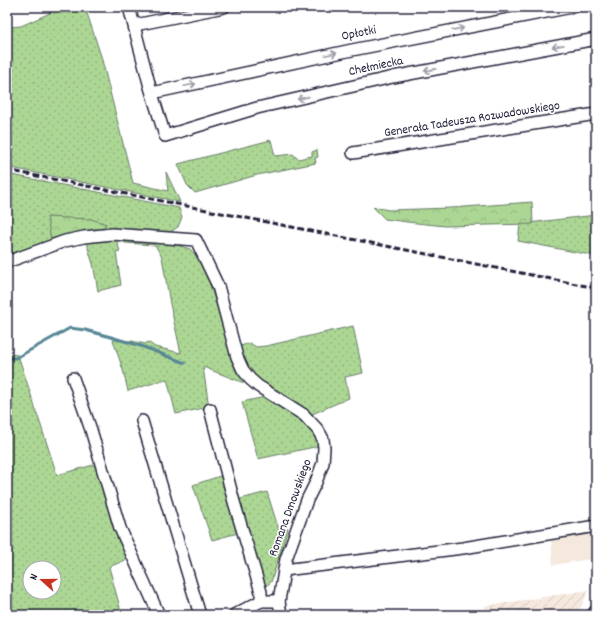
<svg xmlns="http://www.w3.org/2000/svg" width="603" height="622" font-family="Dekko,sans-serif">
<style>
.built{fill:#f5e8dd}
.industrial{fill:url(#industrial-furrows)}
.grass{fill:url(#grass-dots);stroke:#677c68;fill-rule:evenodd}
.forest{fill:url(#forest-crowns);stroke:#677c68}
.lines{fill:none;stroke-linecap:round;stroke-linejoin:round}
.stream{stroke:#568695;stroke-width:3}
.minor-casing{stroke:#22223b;stroke-width:14}
.major-casing{stroke:#22223b;stroke-width:16}
.minor{stroke:#fff;stroke-width:11}
.major{stroke:#fff;stroke-width:13}
.rail{stroke:#22223b;stroke-width:3;stroke-dasharray:6 3;stroke-linecap:butt}
.oneway{stroke:#9c9ca7}
.labels{text-anchor:middle;dominant-baseline:central;stroke-width:3;stroke-linejoin:round;paint-order:stroke}
.street-label{font-size:13px;fill:#22223b;stroke:#fff}
</style>
<defs>
<pattern id="industrial-furrows" width="10" height="10" patternUnits="userSpaceOnUse"><rect width="10" height="10" fill="#f5e8dd"/><path d="M-1 1l2-2M0 10L10 0M9 11l2-2" fill="none" stroke="#d2c7bf"/></pattern>
<pattern id="grass-dots" width="8" height="8" patternUnits="userSpaceOnUse"><rect width="8" height="8" fill="#acd694"/><path d="M2 2h.1M6 6h.1" fill="none" stroke="#94b780" stroke-width="1.8" stroke-linecap="round"/></pattern>
<pattern id="forest-crowns" width="20" height="18" patternUnits="userSpaceOnUse"><rect width="20" height="18" fill="#acd694"/><path d="M2 6a3 3 0 1 1 6 0M12 15a3 3 0 1 1 6 0" fill="none" stroke="#94b780"/></pattern>
</defs>
<rect width="100%" height="100%" fill="#fff"/>
<filter id="ink" filterUnits="userSpaceOnUse"><feTurbulence type="fractalNoise" baseFrequency=".025" numOctaves="2"/><feDisplacementMap in="SourceGraphic" scale="8" xChannelSelector="R" yChannelSelector="G"/><feConvolveMatrix kernelMatrix="1 2 1 2 8 2 1 2 1" color-interpolation-filters="sRGB"/></filter>
<g filter="url(#ink)">
<!-- built -->
<path class="built" d="M596,529v29l-43,7 -2,-29z"/>
<!-- industrial -->
<path class="industrial" d="M589,590l-12,25h-92v-9z"/>
<!-- grass -->
<g class="grass">
<path d="M48,7h37l16,49 32,127 35,8 -2,-19 14,30 -173,-35v-141l1,1 13,-1 29,-13z"/>
<path d="M271,140l4,16 18,-2 5,5 14,-3v-4l5,-2 1,7 -3,1 1,5 -59,12 -62,18 -8,-8 -9,-21z"/>
<path d="M7,174l172,34 3,9 -4,10 -11,7 -18,-1 -26,-4 -22,1 5,-6 -58,-7 3,22 17,-5 1,2 -62,21z"/>
<path d="M596,215v41l-78,-15 2,-17z"/>
<path d="M116,239l4,12 -4,1 5,33 -23,6 -5,-27 -5,-16v-7z"/>
<path d="M124,239l49,5 17,5 9,10 10,22 22,71 11,24 2,7 -41,-16 6,40 -33,7 -9,-35 -39,12 -5,-21 -10,-30 19,1 13,3 3,-2 7,5 26,6 -11,-49 -8,-47 -7,-12 -30,-2 -3,-2z"/>
<path d="M353,326l10,47 -18,4 4,21 -39,17 -56,-38 -11,-15 -6,-15 13,-4 6,4 10,-1z"/>
<path d="M7,354l11,1 39,120 40,-11 31,95 -19,8 13,48h-110l-5,-18zM30,568h24v24h-24z"/>
<path d="M265,397l34,20 13,12 7,17 -61,13 -16,-57z"/>
<path d="M223,475l15,58 -26,7 -19,-55z"/>
<path d="M267,492l12,38 9,-2 -17,54 -9,7 -25,-89z"/>
</g>
<!-- forest -->
<g class="forest">
<path d="M532,202l1,22 -88,2 -38,-4 -22,-3 -12,-12 16,3 62,-2z"/>
<path d="M47,217l44,2 15,5 -5,6 -32,6 -1,-2 -17,5z"/>
</g>
<g class="lines">
<!-- stream -->
<path class="stream" d="M7,358h9l54,-30 15,2 26,7 30,9 44,17"/>
<defs>
<g id="minor">
<path d="M129,7l21,80 15,49 92,-28 136,-31 203,-38"/>
<path d="M135,25l89,-18"/>
<path d="M152,93l200,-43 220,-43"/>
<path d="M353,153l243,-39"/>
<path d="M7,262l58,-21 19,-4 28,-3 84,6 22,46 19,71 6,13 7,9 8,7 46,29 14,15 5,9 1,9 -1,15 -7,19 -9,18 -21,59 -7,42 2,14"/>
<path d="M73,378l18,52 29,98 39,87"/>
<path d="M210,409l24,93 27,90v9"/>
<path d="M142,421l58,194"/>
<path d="M284,570l179,-22 133,-22"/>
<path d="M234,615l27,-14h18"/>
</g>
<path id="major" d="M594,615l2,-3"/>
</defs>
<!-- minor casing -->
<use href="#minor" class="minor-casing"/>
<!-- major casing -->
<use href="#major" class="major-casing"/>
<!-- minor -->
<use href="#minor" class="minor"/>
<!-- major -->
<use href="#major" class="major"/>
<!-- rail -->
<path class="rail" d="M7,170l589,118"/>
</g>
<!-- one-way arrows -->
<defs><path id="oneway-shaft" d="M-6 0H5M1.5-3L5.5 0L1.5 3" fill="none" stroke-width="1.6" stroke-linecap="round" stroke-linejoin="round"/></defs>
<g class="oneway">
<use href="#oneway-shaft" transform="translate(458 29) rotate(-11)"/>
<use href="#oneway-shaft" transform="translate(558 46) rotate(169)"/>
<use href="#oneway-shaft" transform="translate(331 54) rotate(-12)"/>
<use href="#oneway-shaft" transform="translate(430 70) rotate(169)"/>
<use href="#oneway-shaft" transform="translate(190 85) rotate(-12)"/>
<use href="#oneway-shaft" transform="translate(303 98) rotate(167)"/>
</g>
</g>
<g class="labels">
<!-- street labels -->
<g class="street-label">
<text transform="translate(359 34) rotate(-11)">Opłotki</text>
<text transform="translate(376 67) rotate(-12)">Chełmiecka</text>
<text transform="translate(472 120) rotate(-9)">Generała Tadeusza Rozwadowskiego</text>
<text transform="translate(291 508) rotate(-70)">Romana Dmowskiego</text>
</g>
</g>
<!-- margin -->
<rect width="603" height="622" fill="none" stroke="#fff" stroke-width="24"/>
<rect x="12" y="12" width="579" height="598" fill="none" stroke="#22223b" stroke-width="1.5" filter="url(#ink)"/>
<!-- north arrow -->
<g transform="translate(42 580) rotate(291)"><circle r="19" fill="#ffffff" stroke="#a7a7b1"/>
<path d="M0-3L7 15L0 10L-7 15Z" fill="#c8321e"/>
<text y="-6" font-size="11" font-weight="bold" text-anchor="middle" fill="#22223b">N</text>
</g>
</svg>
